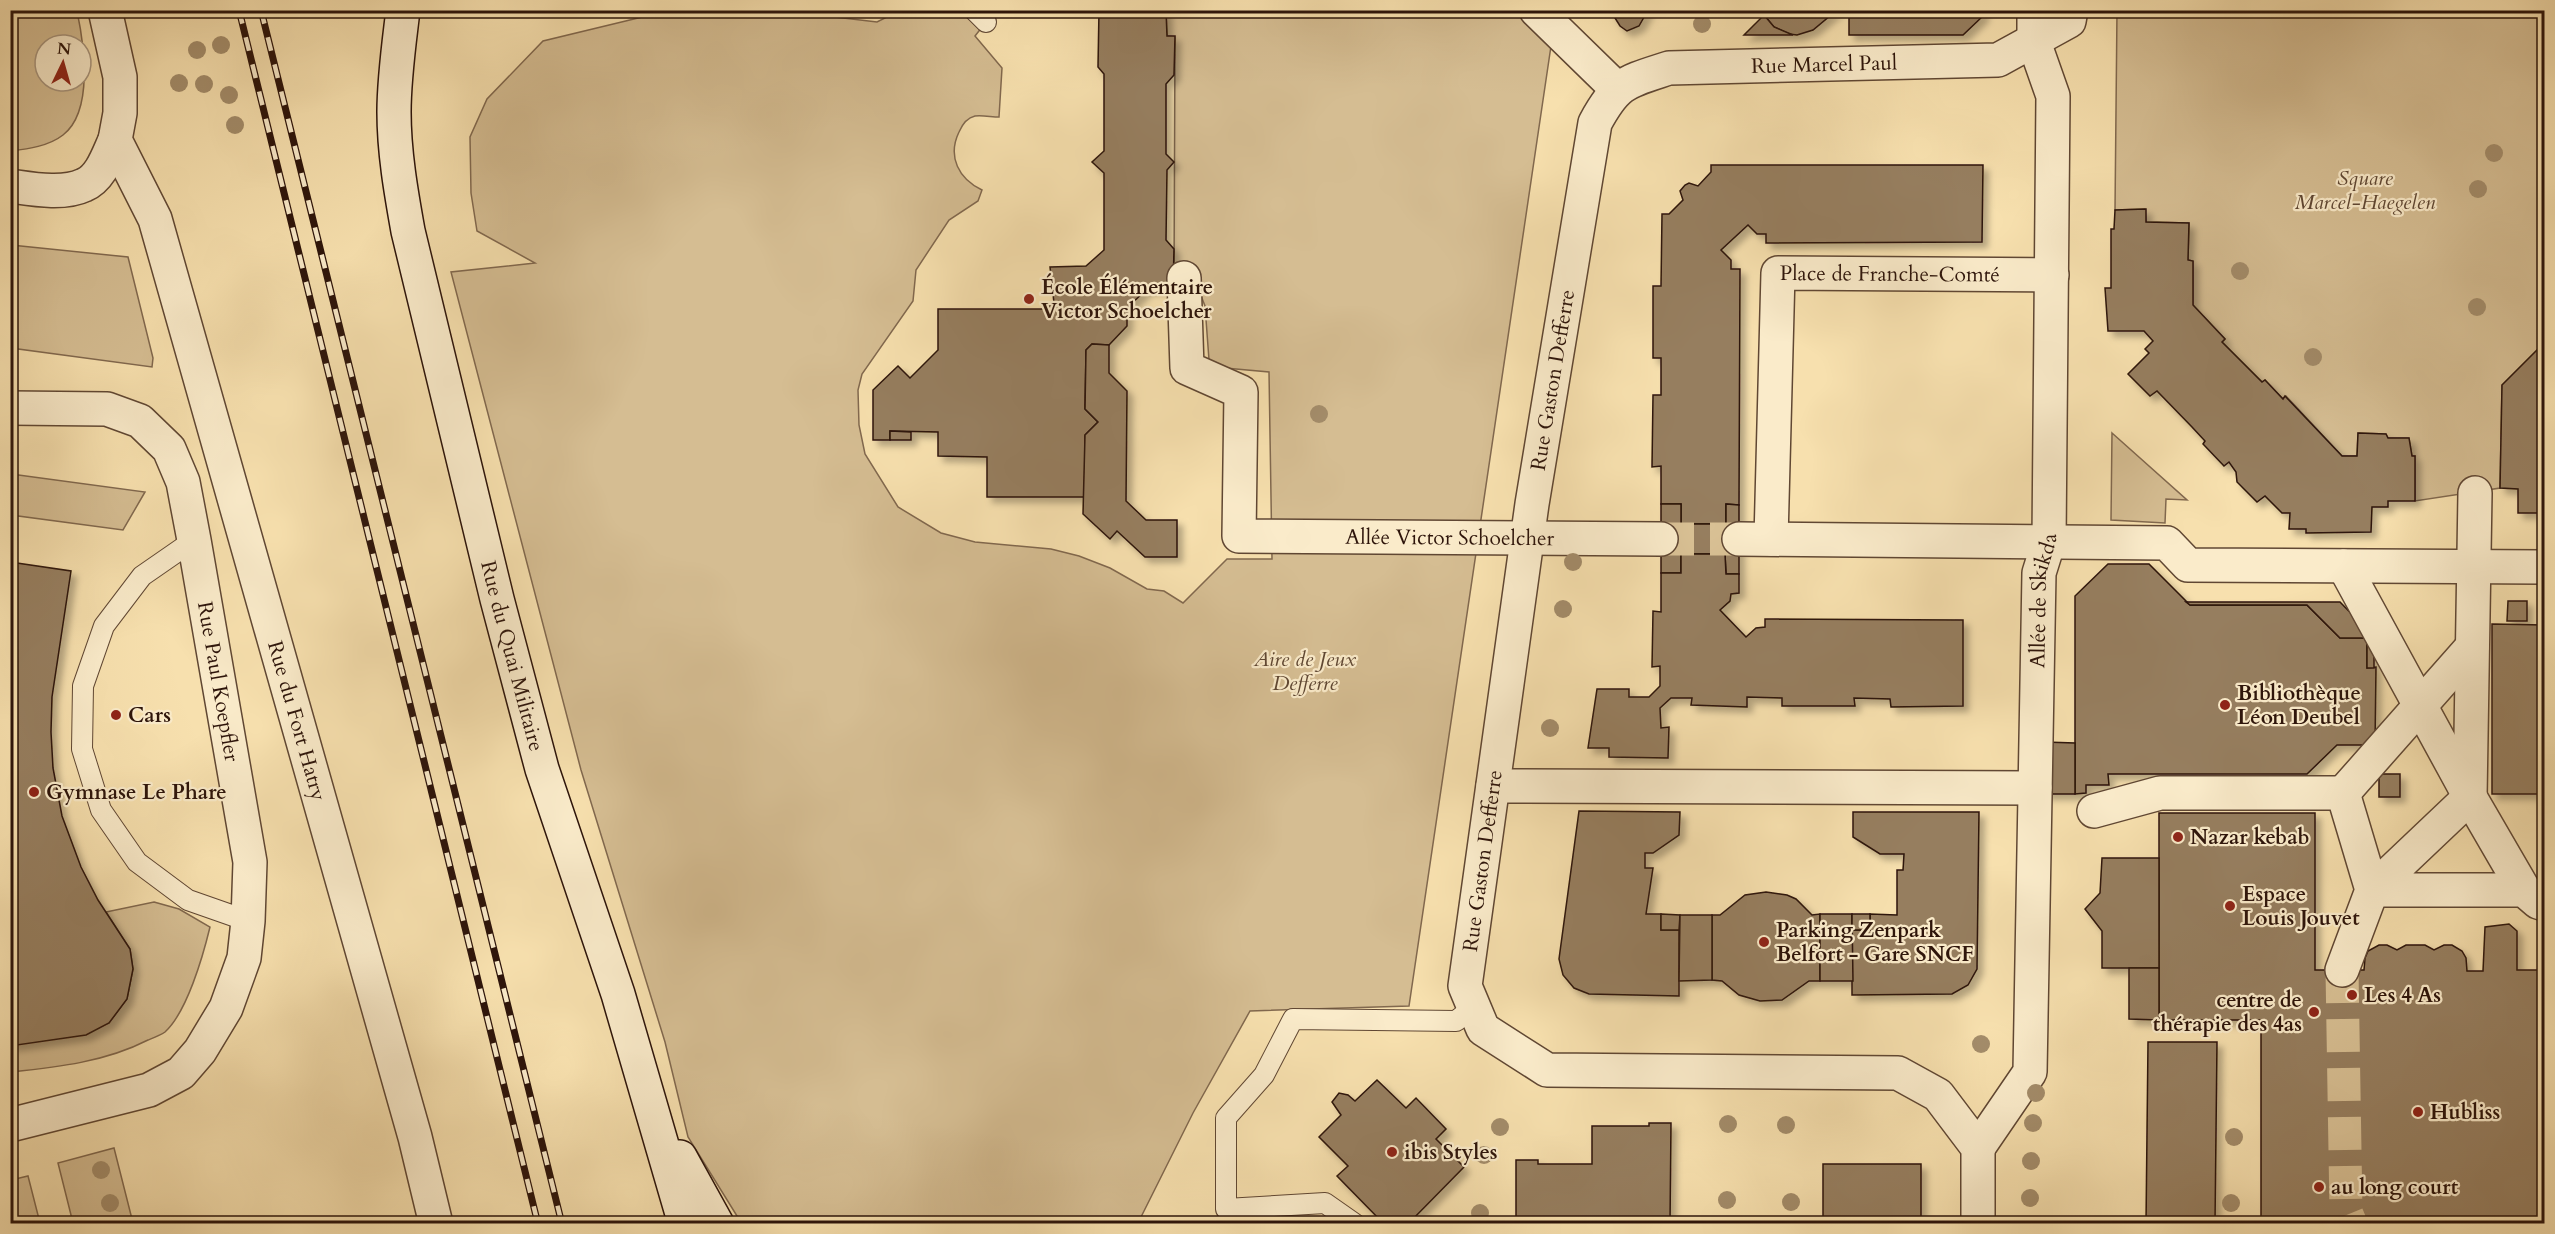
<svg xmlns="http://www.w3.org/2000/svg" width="2555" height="1234" font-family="Cardo,serif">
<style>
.green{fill:#d5bd92;stroke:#81684e;stroke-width:1.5;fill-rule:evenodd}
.building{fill:#967e5f;stroke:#2d140a;stroke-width:1.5;filter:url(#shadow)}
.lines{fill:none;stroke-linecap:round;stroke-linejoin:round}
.street-tunnel{stroke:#d9c195;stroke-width:33;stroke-dasharray:33 16;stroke-linecap:butt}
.lane-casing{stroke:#604733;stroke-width:22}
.street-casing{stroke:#604733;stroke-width:36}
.secondary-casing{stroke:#2d140a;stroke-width:36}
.lane{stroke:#faebca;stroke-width:20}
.street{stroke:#faebca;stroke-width:33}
.secondary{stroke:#faebca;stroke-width:33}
.rail-casing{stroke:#2d140a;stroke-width:7}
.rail{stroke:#faebca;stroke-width:4.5;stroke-dasharray:14;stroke-linecap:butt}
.tree{fill:#a38c6a}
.poi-dot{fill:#8f2418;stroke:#faebca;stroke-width:2}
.labels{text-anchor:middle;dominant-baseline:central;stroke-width:4.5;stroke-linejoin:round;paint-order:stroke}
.street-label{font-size:21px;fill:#2d140a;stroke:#faebca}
.park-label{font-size:21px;font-style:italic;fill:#5f4733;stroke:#faebca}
.poi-label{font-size:21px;font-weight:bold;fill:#2d140a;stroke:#faebca;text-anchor:start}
</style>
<defs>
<filter id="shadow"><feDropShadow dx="5.5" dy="5.5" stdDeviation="3" flood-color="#0004"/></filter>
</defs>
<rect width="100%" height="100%" fill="#f7e0ae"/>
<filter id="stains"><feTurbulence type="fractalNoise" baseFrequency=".00333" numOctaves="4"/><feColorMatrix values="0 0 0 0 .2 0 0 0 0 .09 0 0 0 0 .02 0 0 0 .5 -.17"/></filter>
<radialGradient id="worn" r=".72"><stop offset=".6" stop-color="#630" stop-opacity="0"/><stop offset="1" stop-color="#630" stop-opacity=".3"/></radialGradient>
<!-- green -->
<g class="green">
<path d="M775,10l102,12 22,-11h75l12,11 -11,14 27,32 -3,49c-7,0 -17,-2 -24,-1 -9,2 -13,9 -16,16 -12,25 0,47 23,58l-4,11 -29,19 -33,50 -3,31 -51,73 -4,16 1,35 6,29 33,53 43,26 34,9 76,7 28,7 31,12 37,21 17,2 19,12 44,-44h45l-3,-187 -55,-5 -5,-7 -4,-54 -11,-28 -20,2 1,-243 -8,-1 -1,-25h354l12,10 19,25 -142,960 -159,5 -57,102 -55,110h-394l-7,-7 -49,-79 -23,-95 -84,-272 -130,-498 84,-9 -58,-32 -6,-38 -1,-56 17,-38 56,-58 124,-30z"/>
<path d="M10,11h67c7,33 17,100 -14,124 -14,11 -35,14 -52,16zM45,45h36v36h-36z"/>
<path d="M2117,11h427v332l-42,42 -2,103 -85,13v-45h-3l-3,-18h-21l-2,-4 -28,-1 -1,23h-15l-56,-60 -3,3 -18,-19 -3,2 -40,-40 3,-3 -32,-34v-44l-5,-1 1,-37 -43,-1 -1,-13 -30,1z"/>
<path d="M11,245l117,12 25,101 -1,9 -141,-19z"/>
<path d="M2112,433l75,67 -21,-1 -1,24 -54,-3z"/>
<path d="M11,474l134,18 -22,38 -112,-15z"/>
<path d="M154,902l25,7 31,18c-7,29 -23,85 -45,105 -4,3 -12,6 -17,8 -43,22 -90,27 -137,32l-1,-26 99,-23 18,-24 6,-30 -3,-20 -24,-37z"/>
<path d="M114,1148l19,75h-60l-15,-60z"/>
<path d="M28,1176l12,47h-29v-43z"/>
</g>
<!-- building -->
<g class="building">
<path d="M1099,10h67l1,26h8l-1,39 -8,9v70l8,8 -7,8 -1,70 8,9 -1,40h-26l-20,19v18l-18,19 -17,-1 -6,6 -1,59 13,13 -13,13v62h-98v-40l-49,-1v-24l-48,-1v9h-17v-50l25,-24 12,12 28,-28v-41h106l10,-6 -4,-36 36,-1 18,-16v-77l-12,-11 12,-11v-77l-6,-7z"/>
<path d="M1610,10h38l-9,16 -12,5 -7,-5z"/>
<path d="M1768,10h69l-24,20 -16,5 -8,-1 -15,-7 -10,-12z"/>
<path d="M1849,10h134v6l-20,19h-114z"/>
<path d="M1764,15l10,12 19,8h-49z"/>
<path d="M1711,165h272l-1,77 -216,1v-9h-9l-9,-9 -27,25 10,10v9h9l-1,236 -13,-1v20h-45v-20h-20v-38l-9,1 1,-72h8v-37h-8v-72h8l1,-72h7l14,-14 -3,-9 5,-6 4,-2 9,3 13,-14z"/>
<path d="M2146,209v13l43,1 -1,37 5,1v44l32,34 -3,3 40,40 3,-2 18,19 2,-3 57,60h15l1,-23 28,1 2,4h21l3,18h3v45h-27v6h-16l-1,25 -65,1v-4h-17l1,-16h-8l-17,-17 -8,6 -20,-20 -1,-10 -7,-10 -5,4 -21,-22 2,-3 -13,-14 -35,-36 -7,5 -22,-22 21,-21 -4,-4 8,-8 -9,-10h-36l-3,-43h6v-59h3l1,-19z"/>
<path d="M2544,343v170h-26v-24l-18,-1 2,-103z"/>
<path d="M1092,344l17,1v28l18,18 -1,110 20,19h31v37h-32l-28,-26 -7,8 -27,-25 2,-79 13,-13 -13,-13 1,-59z"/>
<path d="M890,431l21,1v8h-21z"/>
<path d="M1661,504h20v20h45v-20l13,1v69h-13l-1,-20h-44v19h-20z"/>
<path d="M1681,554h44l1,20h13v19l-8,1 -1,7 -10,9 26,27 10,-9 9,-1v-8l198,1v86l-72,1 -1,-8 -36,-1 1,8h-73v-8l-35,-1v10l-56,-2 1,-7h-21l-11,10 1,20 8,-1 -1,31 -59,-1v-9h-21l9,-59h32v8h20l11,-11v-20l-8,1 1,-56 8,1v-39h20z"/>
<path d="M10,562l61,9 -19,126 -1,35 2,36 9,48 19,51 17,33 32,49 3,20 -6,30 -18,24 -23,12 -76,11z"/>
<path d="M2108,564h41l41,41h117l33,33h27v30l9,-1 -1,78h-38l-30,29h-199l1,11h-23v8l-11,1v-198z"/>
<path d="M2508,601h19v20h-20z"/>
<path d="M2186,602h154l34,35v31h-7v-30h-27l-33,-33h-117z"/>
<path d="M2492,624l52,1v169h-52z"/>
<path d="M2044,742l31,1v51h-31z"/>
<rect x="2379" y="774" width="21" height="23"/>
<path d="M1579,811l101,1 -1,23 -26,18h-8v15h8l-7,46h15v16h18v66l-90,-2 -15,-6 -11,-13 -4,-16z"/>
<path d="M1853,812h126l-2,157 -9,16 -16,9 -100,1v-65h18v-16l27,1v-45h6l1,-16h-24l-27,-17z"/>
<path d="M2159,813h156v157h49l1,-12 3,-7 11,-6h8l10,5 9,-5h19l9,5 10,-5h8l10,6 4,7 1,13h16l2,-44 24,-3 8,7v39h27v254h-283v-204h-102z"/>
<path d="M2102,858h57v110h-57v-37l-17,-22 15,-16z"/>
<path d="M1766,892l21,3 9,4 16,16 8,-1v67h-11l-27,19 -22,1 -21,-6 -17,-14 -10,-1v-65h8l25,-20z"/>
<path d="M1661,914l19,1 -1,15h-18z"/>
<path d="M1820,914h32l1,67h-33z"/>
<rect x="1852" y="914" width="18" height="16"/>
<path d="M1680,915h32v65l-33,1z"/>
<path d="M2129,968h30v52l-30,-1z"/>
<path d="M2148,1042h69l-2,182h-69z"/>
<path d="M1377,1080l29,28 10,-10 30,31 -10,10 28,28 -56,57h-24l-47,-48 11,-10 -29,-29 22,-22 -9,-13 7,-9 9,2 7,6z"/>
<path d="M1649,1123h22l-1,101h-154v-64h22v4h54v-38h57z"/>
<rect x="1823" y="1164" width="98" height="60"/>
</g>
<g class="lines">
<!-- street-tunnel -->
<g class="street-tunnel">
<path d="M1661,539h78"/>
<path d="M2342,970l4,242 5,12"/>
</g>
<defs>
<g id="lane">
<path d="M974,10l12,12"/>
<path d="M194,540l-52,36 -38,50 -21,60 -1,63 19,61 36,52 51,38 60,21"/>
<path d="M1355,1224l-30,-21 -99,6v-91l38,-43 29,-56 163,2 18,-14"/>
</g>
<g id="street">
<path id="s1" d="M105,10l15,67v36l-5,27 40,79 260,918 21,87"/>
<path d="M1536,10l81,79"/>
<path d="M10,186c22,3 53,9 74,-1 17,-7 24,-30 31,-45"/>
<path id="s2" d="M1184,278l3,90 54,24 -2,144 422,3"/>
<path id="s3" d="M10,408l97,1 33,12 29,28 14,33 11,58 56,322 -2,59 -4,37 -18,50 -26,43 -19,22 -32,17 -139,35"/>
<path d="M2475,493l-5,304 -98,93h152l14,12 6,2"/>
<path d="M1739,539l428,4 21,22 356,2"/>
<path id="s4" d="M1771,539l7,-266 274,2"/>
<path d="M2344,566l126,231 54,93"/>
<path d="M1493,786l542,2"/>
<path d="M2343,793l129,-146"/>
<path d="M2094,811l66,-18h183l29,97 -30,80"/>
<path id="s5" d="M1978,1148l52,-76 9,-499 10,-32 4,-445 -19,-54v-32"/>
<path id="s6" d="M1978,1224v-76l-40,-53 -40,-22 -351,-3 -64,-41 -18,-43 67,-482 63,-381c22,-41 31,-41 74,-55l329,-8 71,-39 2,-11"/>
</g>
<g id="secondary">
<path id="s7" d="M403,10c-4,34 -9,68 -9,102 0,40 7,80 14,119l89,368 45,170 76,225 67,230"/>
<path d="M680,1157l37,67"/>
</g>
</defs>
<!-- lane casing -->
<use href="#lane" class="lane-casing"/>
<!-- street casing -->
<use href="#street" class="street-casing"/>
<!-- secondary casing -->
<use href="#secondary" class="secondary-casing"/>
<!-- lane -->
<use href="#lane" class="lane"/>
<!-- street -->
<use href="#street" class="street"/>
<!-- secondary -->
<use href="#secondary" class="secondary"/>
<defs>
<g id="rail">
<path d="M239,10l299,1214"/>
<path d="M261,10l301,1214"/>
</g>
</defs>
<!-- rail casing -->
<use href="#rail" class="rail-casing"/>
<!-- rail -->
<use href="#rail" class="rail"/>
</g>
<!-- trees -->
<g class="tree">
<circle cx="1702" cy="24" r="9"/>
<circle cx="221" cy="45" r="9"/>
<circle cx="197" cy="50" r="9"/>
<circle cx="179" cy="83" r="9"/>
<circle cx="204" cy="84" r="9"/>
<circle cx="229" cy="95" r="9"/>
<circle cx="235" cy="125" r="9"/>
<circle cx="2494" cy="153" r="9"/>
<circle cx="2478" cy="189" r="9"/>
<circle cx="2240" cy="271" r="9"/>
<circle cx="2477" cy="307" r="9"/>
<circle cx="2313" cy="357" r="9"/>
<circle cx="1319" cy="414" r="9"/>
<circle cx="1573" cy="562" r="9"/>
<circle cx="1563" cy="609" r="9"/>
<circle cx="1550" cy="728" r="9"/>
<circle cx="1981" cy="1044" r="9"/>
<circle cx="2036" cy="1093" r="9"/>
<circle cx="2033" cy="1123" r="9"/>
<circle cx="1728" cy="1124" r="9"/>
<circle cx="1786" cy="1125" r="9"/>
<circle cx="1500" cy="1127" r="9"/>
<circle cx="2234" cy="1137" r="9"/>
<circle cx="1484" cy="1155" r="9"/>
<circle cx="2031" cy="1161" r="9"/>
<circle cx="101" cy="1170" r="9"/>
<circle cx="2030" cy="1198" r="9"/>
<circle cx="1727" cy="1200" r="9"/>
<circle cx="1791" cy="1202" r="9"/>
<circle cx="110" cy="1203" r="9"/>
<circle cx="2231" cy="1203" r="9"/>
<circle cx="1480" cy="1213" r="9"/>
</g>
<!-- markers -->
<g class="poi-dot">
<circle cx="1029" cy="299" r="6"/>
<circle cx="2225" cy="705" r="6"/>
<circle cx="116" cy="715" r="6"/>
<circle cx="34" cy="792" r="6"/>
<circle cx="2178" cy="837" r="6"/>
<circle cx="2230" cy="906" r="6"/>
<circle cx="1764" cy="942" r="6"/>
<circle cx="2352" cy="995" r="6"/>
<circle cx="2314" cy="1012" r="6"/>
<circle cx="2418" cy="1112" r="6"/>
<circle cx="1392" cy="1152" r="6"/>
<circle cx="2319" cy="1187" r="6"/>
</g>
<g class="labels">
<!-- street labels -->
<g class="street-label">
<text stroke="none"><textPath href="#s6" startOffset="1786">Rue Marcel Paul</textPath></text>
<text stroke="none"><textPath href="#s4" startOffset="378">Place de Franche-Comté</textPath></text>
<text stroke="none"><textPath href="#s6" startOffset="1274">Rue Gaston Defferre</textPath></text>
<text stroke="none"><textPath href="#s2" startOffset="504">Allée Victor Schoelcher</textPath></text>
<text stroke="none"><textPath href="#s5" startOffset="564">Allée de Skikda</textPath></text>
<text stroke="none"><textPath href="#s7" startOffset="660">Rue du Quai Militaire</textPath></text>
<text stroke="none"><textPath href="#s3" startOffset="411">Rue Paul Koepfler</textPath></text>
<text stroke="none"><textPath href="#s1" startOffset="742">Rue du Fort Hatry</textPath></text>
<text stroke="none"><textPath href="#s6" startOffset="788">Rue Gaston Defferre</textPath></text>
</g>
<!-- park labels -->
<g class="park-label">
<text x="2365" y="178">Square<tspan x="2365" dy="24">Marcel-Haegelen</tspan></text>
<text x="1305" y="659">Aire de Jeux<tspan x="1305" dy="24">Defferre</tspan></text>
</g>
<!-- poi labels -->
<g class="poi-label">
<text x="1041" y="287">École Élémentaire<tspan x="1041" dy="24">Victor Schoelcher</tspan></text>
<text x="2237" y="693">Bibliothèque<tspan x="2237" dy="24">Léon Deubel</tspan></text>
<text x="128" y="715">Cars</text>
<text x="46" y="792">Gymnase Le Phare</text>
<text x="2190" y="837">Nazar kebab</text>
<text x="2242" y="894">Espace<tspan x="2242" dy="24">Louis Jouvet</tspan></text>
<text x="1776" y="930">Parking Zenpark<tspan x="1776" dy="24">Belfort - Gare SNCF</tspan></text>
<text x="2364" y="995">Les 4 As</text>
<text x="2302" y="1000" text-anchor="end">centre de<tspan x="2302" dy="24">thérapie des 4as</tspan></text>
<text x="2430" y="1112">Hubliss</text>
<text x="1404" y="1152">ibis Styles</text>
<text x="2331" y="1187">au long court</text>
</g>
</g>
<!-- margin -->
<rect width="2555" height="1234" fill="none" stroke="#f7e0ae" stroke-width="36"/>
<rect x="12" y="12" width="2531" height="1210" fill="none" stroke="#2d140a" stroke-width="3"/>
<rect x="18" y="18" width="2519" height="1198" fill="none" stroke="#2d140a" stroke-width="1.5"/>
<!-- north arrow -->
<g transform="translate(63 63) rotate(5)"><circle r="28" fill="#faebca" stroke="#a8957d" stroke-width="1.5"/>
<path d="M0-4.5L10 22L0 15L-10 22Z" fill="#8f2418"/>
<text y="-9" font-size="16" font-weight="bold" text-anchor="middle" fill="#2d140a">N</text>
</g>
<rect width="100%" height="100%" filter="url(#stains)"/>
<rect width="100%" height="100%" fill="url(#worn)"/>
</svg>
